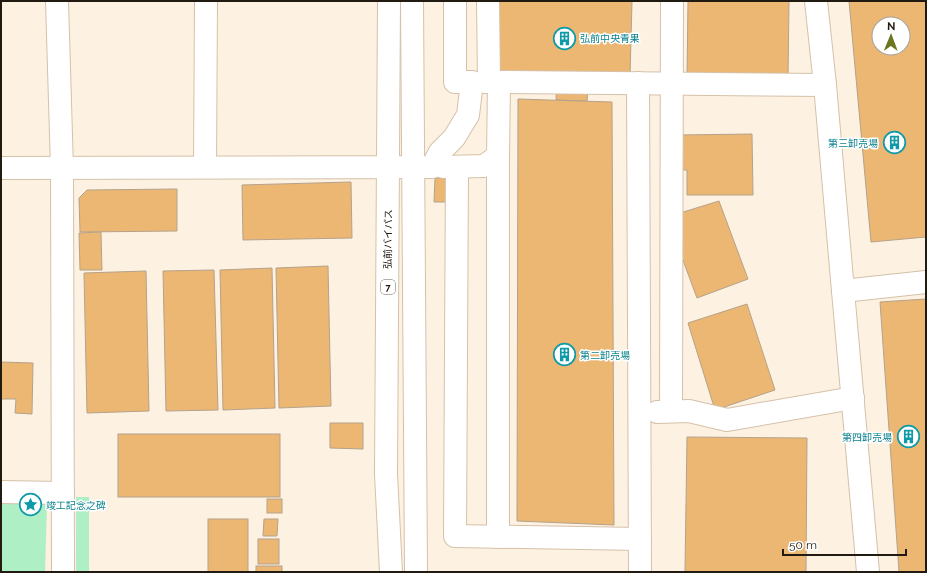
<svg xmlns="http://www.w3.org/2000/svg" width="927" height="573" font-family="Raleway,'Noto Sans JP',sans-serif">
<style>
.green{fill:#aeefc5}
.building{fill:#ebb772;stroke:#b5a28b;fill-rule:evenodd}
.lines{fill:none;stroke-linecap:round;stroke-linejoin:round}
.minor-casing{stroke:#d5c1a9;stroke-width:24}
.highway-casing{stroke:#d5c1a9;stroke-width:24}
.minor{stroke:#fff;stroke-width:22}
.highway{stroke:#fff;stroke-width:22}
.labels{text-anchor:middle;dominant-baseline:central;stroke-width:3;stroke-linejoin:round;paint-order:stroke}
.shield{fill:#fff;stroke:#645f58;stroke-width:1}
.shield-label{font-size:9px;font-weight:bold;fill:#211a11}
.culture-label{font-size:10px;fill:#0d838f;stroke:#fff;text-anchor:start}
.street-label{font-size:10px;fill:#211a11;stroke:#fff}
</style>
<rect width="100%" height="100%" fill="#fdf1e2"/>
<!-- green -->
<g class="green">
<path d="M41,496l6,9 -2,67h-44v-75z"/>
<rect x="76" y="497" width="13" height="75"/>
</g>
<!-- building -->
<g class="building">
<path d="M497,1h135l-2,75 -132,-1z"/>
<path d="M688,1h101l-1,77 -101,-1z"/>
<path d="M849,1h77v236l-55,5zM879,24h24v24h-24z"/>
<path d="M557,74l32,1 -2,26 -31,-1z"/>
<path d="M518,99l94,3 2,423 -97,-4z"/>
<path d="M752,134l1,61h-66v-25h-9v-35z"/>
<path d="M435,178h15l-1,24h-15z"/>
<path d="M351,182l1,56 -109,2 -1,-55z"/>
<path d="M177,189v42l-97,1 -1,-34 8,-8z"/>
<path d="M719,201l29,78 -51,19 -30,-81z"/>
<path d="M101,232l1,38h-22l-1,-37z"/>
<path d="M328,266l3,140 -52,2 -3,-140z"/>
<path d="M272,268l3,140 -52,2 -3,-140z"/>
<path d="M214,270l4,140 -52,1 -3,-140z"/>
<path d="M146,271l3,140 -62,2 -3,-140z"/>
<path d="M926,299v273h-27l-19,-270z"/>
<path d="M747,304l28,86 -60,20 -27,-87z"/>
<path d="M1,362l32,1 -1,51 -17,-1 1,-14h-15z"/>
<path d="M330,423h33v26l-33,-1z"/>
<rect x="118" y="434" width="162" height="63"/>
<path d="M687,437l120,1 -1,134h-121z"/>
<rect x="267" y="499" width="15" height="14"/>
<rect x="208" y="519" width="40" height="53"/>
<path d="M264,519h14l-1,17h-14z"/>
<rect x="258" y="539" width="21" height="25"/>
<rect x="256" y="566" width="26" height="6"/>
</g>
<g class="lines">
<defs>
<g id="minor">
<path d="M57,1l5,168 1,403"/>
<path d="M488,1l1,81"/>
<path d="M816,1l9,84"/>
<path d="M499,82l326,3 18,206 83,-9"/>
<path d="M638,83l2,489"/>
<path d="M498,156v381"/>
<path d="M205,166l1,-165"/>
<path d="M443,167l41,-1 14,-10 1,-74h-14"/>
<path d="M457,167l-2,369 185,3"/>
<path d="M1,168l431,-1 8,-15 14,-14 14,-23 4,-33h-17v-81"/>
<path d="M843,291l25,281"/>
<path d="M671,411l1,-410"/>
<path d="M657,412l32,-1 38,9 126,-22"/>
<path d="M1,492l62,1"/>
</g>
<g id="highway">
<path d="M389,1l-3,473 5,98"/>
<path d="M412,1l4,571"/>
</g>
</defs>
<!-- minor casing -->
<use href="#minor" class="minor-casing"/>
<!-- highway casing -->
<use href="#highway" class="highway-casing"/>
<!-- minor -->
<use href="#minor" class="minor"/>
<!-- highway -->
<use href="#highway" class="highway"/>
</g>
<!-- icons -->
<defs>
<symbol id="building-ring" viewBox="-11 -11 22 22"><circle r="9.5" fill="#fff" stroke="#0f9aa8" stroke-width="1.5"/><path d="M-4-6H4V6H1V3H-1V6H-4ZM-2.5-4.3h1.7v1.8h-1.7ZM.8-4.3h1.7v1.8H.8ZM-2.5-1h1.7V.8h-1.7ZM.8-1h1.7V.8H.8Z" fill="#0f9aa8"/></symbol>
<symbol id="sight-ring" viewBox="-11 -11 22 22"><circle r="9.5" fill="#fff" stroke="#0f9aa8" stroke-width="1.5"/><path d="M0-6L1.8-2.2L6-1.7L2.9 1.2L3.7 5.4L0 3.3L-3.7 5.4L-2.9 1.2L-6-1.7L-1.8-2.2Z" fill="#0f9aa8"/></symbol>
</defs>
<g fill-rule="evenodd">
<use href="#building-ring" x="552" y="26" width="25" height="25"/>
<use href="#building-ring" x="882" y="130" width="25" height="25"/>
<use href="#building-ring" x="552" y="342" width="25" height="25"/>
<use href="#building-ring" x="896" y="424" width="25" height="25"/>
<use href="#sight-ring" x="18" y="492" width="25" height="25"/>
</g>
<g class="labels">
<!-- shield labels -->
<rect class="shield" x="381" y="280" width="14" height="14" rx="3"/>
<g class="shield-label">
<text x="388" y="287">7</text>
</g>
<!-- culture labels -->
<g class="culture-label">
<text x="580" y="38">弘前中央青果</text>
<text x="878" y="143" text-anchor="end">第三卸売場</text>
<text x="580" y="355">第二卸売場</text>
<text x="892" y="437" text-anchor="end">第四卸売場</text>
<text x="46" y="505">竣工記念之碑</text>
</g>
<!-- street labels -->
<g class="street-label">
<text transform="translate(388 239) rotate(-89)">弘前バイパス</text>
</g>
</g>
<!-- border -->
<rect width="927" height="573" fill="none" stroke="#211a11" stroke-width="4"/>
<!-- north arrow -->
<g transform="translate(891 36) rotate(1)"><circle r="19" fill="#ffffff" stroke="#a6a3a0"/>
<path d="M0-3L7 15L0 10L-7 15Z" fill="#6c7620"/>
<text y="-6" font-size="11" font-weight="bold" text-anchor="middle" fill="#211a11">N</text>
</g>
<!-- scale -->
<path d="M783 549v6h123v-6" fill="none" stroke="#211a11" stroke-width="2"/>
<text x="789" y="549" font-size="12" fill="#211a11" stroke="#ffffff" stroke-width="3" paint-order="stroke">50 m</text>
</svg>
